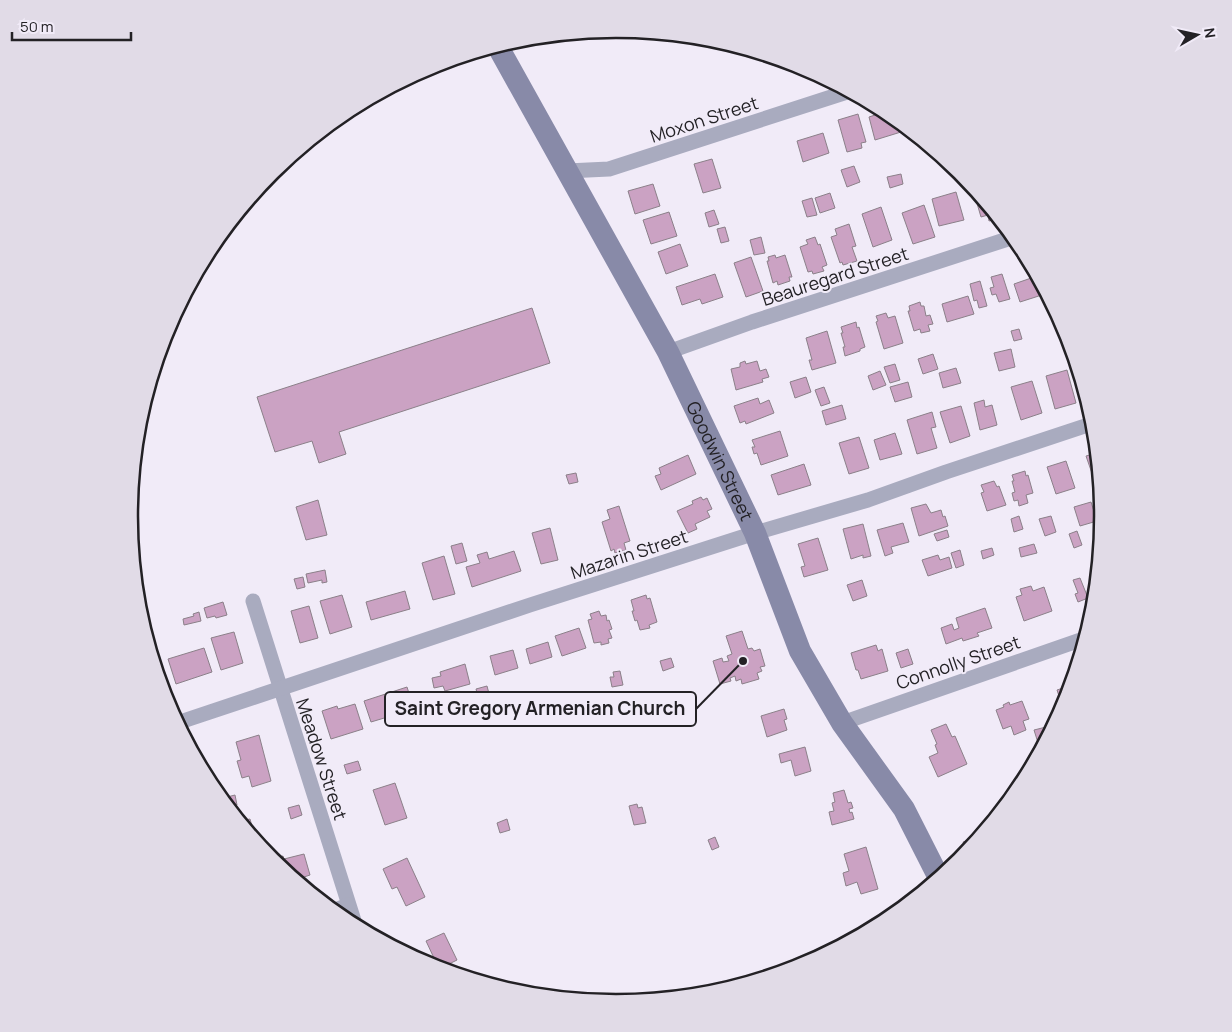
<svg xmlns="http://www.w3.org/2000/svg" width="1232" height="1032" font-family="Manrope,sans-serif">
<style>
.building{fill:#cba2c3;stroke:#8b8089}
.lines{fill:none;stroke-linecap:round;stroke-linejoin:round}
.street{stroke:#a9abbf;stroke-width:15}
.secondary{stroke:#888aa8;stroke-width:22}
.labels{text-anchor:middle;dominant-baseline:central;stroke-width:4;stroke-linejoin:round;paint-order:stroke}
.street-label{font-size:18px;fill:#232125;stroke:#f1ebf8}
.rim{fill:none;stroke:#232125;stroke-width:2.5}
.leader{fill:none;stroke:#232125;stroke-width:2}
.callout-dot{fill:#232125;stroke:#f1ebf8;stroke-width:2}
.callout{fill:#f1ebf8;stroke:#232125;stroke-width:2}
.callout-label{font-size:19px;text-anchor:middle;font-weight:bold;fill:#232125}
</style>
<rect width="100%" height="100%" fill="#f1ebf8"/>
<!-- building -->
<g class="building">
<path d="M887,111l10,8 4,13 -26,8 -6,-23z"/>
<path d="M858,114l8,28 -5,1 1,5 -15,4 -9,-32z"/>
<path d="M823,133l6,20 -26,9 -6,-21z"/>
<path d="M712,159l9,29 -18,5 -9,-29z"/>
<path d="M854,166l6,16 -13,5 -6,-17z"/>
<path d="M901,174l2,10 -13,4 -3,-11z"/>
<path d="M653,184l7,22 -25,8 -7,-23z"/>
<path d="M956,192l8,28 -25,6 -7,-27z"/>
<path d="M830,193l5,15 -15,5 -5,-15z"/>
<path d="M812,198l5,17 -10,2 -5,-16z"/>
<path d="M982,198l17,20 -10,3 -1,-6 -7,2 -5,-17z"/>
<path d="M924,205l11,32 -22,7 -11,-31z"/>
<path d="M881,207l11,33 -19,7 -11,-33z"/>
<path d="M714,210l5,14 -10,3 -4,-14z"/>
<path d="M669,212l8,24 -26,8 -8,-24z"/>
<path d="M849,224l7,22 -4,1 5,14 -14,4 -1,-3 -2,1 -9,-26 6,-2 -2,-6z"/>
<path d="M725,227l4,14 -8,2 -4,-14z"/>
<path d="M761,237l4,16 -11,2 -4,-15z"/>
<path d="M815,237l3,8 2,-1 7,21 -5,2 2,4 -11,3 -1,-3 -4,1 -8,-25 8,-3 -2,-4z"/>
<path d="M680,244l8,22 -22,8 -8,-22z"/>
<path d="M775,255l1,3 9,-3 7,22h-3l1,4 -12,4 -1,-4 -4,2 -6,-22h2l-1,-4z"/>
<path d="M751,257l12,34 -17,6 -12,-34z"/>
<path d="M715,274l8,23 -21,7 -2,-5 -18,6 -6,-18z"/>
<path d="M1002,274l8,25 -11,3 -3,-8 -4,1 -2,-7 4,-1 -3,-10z"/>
<path d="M1037,276l8,15h-2l2,3 -25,8 -6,-18z"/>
<path d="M980,281l7,25 -8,2 -2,-8 -3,1 -4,-17z"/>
<path d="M968,296l6,18 -27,8 -5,-18z"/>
<path d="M920,302l1,4h3l2,10 4,-1 3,9 -5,1 2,6 -9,2 -1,-4 -6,2 -6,-20h2l-1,-5z"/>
<path d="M532,308l18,55 -211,69 7,22 -27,9 -7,-22 -37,11 -18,-55z"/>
<path d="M886,313l2,5 7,-2 8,27 -19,6 -8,-27 2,-1 -2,-5z"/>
<path d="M856,322l1,6 2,-1 6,20 -5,2v2l-15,5 -2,-9h2l-4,-14h2l-2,-6z"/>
<path d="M1019,329l3,10 -8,2 -3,-10z"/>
<path d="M827,331l9,32 -24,7 -3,-10h3l-6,-22z"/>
<path d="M1011,349l4,18 -16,4 -5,-18z"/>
<path d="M933,354l5,15 -15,5 -5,-15z"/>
<path d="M745,361l1,3 11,-3 3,10 6,-2 3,8 -7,2 1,3 -27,8 -5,-21 9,-2v-4z"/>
<path d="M895,364l5,16 -10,3 -6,-16z"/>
<path d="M956,368l5,15 -18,5 -4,-15z"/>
<path d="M1067,370l9,33 -21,6 -9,-33z"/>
<path d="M880,371l6,14 -13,5 -5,-14z"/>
<path d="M806,377l5,15 -16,6 -5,-16z"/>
<path d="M1032,381l10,32 -21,7 -10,-33z"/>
<path d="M908,382l4,15 -17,5 -5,-15z"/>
<path d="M824,387l6,16 -9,3 -6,-16z"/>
<path d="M758,398l2,6 9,-4 5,13 -28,11 -1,-3 -5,2 -6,-17z"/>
<path d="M984,400l1,7 7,-2 5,20 -17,5 -6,-27z"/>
<path d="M842,405l4,14 -20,6 -4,-14z"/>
<path d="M961,406l9,30 -20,7 -10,-31z"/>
<path d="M932,412l4,15 -5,1 6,20 -20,6 -10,-34z"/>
<path d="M780,431l8,25 -27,9 -4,-12 -3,1 -2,-7h3l-3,-7z"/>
<path d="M895,433l7,21 -22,6 -6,-20z"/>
<path d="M859,437l10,31 -20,6 -10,-31z"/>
<path d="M1097,453l2,24 -5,2 -8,-23z"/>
<path d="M688,455l8,19 -35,16 -6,-14 6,-2 -2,-6z"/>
<path d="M1066,461l9,27 -19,6 -9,-27z"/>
<path d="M804,464l7,21 -33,10 -7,-20z"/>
<path d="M1025,471l1,5 2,-1 5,18 -7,2 2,8 -9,3 -1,-6 -4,1 -2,-8 3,-1 -3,-11h2l-2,-6z"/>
<path d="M576,473l2,9 -9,2 -3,-9z"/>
<path d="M994,481l3,6 2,-1 7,19 -19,6 -6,-18 3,-1 -3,-7z"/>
<path d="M701,497l2,3 4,-2 5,11 -5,2 3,6 -15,7 2,5 -9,4 -11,-22 16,-7 -1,-3z"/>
<path d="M1102,499l1,17 -3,1 -5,-16z"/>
<path d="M318,500l9,35 -21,5 -10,-33z"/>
<path d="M1091,502l6,19 -17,5 -6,-19z"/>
<path d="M926,504l5,9 10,-3 2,7 2,-1 3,10 -29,10 -8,-28z"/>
<path d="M619,506l11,35 -6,2 2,7 -11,3 -1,-4 -3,2 -9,-29 8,-3 -3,-9z"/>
<path d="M1019,516l4,13 -9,3 -3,-13z"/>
<path d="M1051,516l5,16 -11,4 -6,-17z"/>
<path d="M903,523l6,19 -18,5 2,6 -8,3 -8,-26z"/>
<path d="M863,524l8,32 -8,2v-3l-12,4 -8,-30z"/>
<path d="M550,528l8,32 -17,4 -9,-31z"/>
<path d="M947,530l2,7 -12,4 -3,-7z"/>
<path d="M1077,531l5,14 -8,3 -5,-14z"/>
<path d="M818,538l10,32 -24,7 -3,-10 4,-1 -7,-22z"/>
<path d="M462,543l5,18 -11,3 -5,-18z"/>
<path d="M1034,544l3,9 -16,4 -2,-9z"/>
<path d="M992,548l2,7 -11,4 -2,-8z"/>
<path d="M960,550l4,15 -8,3 -5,-15z"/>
<path d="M514,551l7,20 -49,16 -6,-20 14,-4 -3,-8 10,-3 2,7z"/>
<path d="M938,555l2,5 9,-3 3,11 -24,8 -6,-16z"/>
<path d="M444,556l11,38 -22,6 -11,-37z"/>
<path d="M325,570l2,12 -5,1v-3l-14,3 -2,-9z"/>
<path d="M303,577l2,10 -8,2 -3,-10z"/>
<path d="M1080,578l8,20 -10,4 -3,-8 3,-1 -5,-13z"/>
<path d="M862,580l5,16 -14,5 -6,-16z"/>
<path d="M1031,586l2,5 11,-4 8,24 -28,10 -8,-24 6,-2 -2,-6z"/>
<path d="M405,591l5,18 -39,11 -5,-18z"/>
<path d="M342,595l10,32 -22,7 -10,-33z"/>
<path d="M646,595l1,4 3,-1 7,24 -8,3 1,3 -10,2 -3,-10 -2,1 -3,-10h2l-3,-11z"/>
<path d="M223,602l4,13 -11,3 -1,-2 -8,2 -3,-10z"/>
<path d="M309,606l9,32 -18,5 -9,-32z"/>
<path d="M985,608l7,20 -15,5 2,3 -16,5 -1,-3 -16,6 -5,-16 11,-4 2,6 5,-2 -3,-10z"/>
<path d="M599,611l2,5 5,-1 1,6 2,-1 3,9 -3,1 3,8 -4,1 1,4 -8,2v-3l-7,1 -6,-23 4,-1 -2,-5z"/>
<path d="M199,612l2,9 -17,4 -1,-6 11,-3 -1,-2z"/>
<path d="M579,628l7,20 -24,8 -7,-20z"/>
<path d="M742,631l6,18 4,-1 2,3 6,-2 5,17 -5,1 2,4 -5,2 2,6 -17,5 -1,-5 -5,2 -1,-5 -5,2 1,3 -11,3 -7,-23 9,-3 1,4 6,-1 -2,-5 5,-2 -6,-18z"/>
<path d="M234,632l9,31 -22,7 -10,-32z"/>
<path d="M548,642l4,15 -22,7 -4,-15z"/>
<path d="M876,645l2,6 4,-2 6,22 -27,8 -3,-9h-2l-5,-17z"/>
<path d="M204,648l8,24 -36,12 -8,-25z"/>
<path d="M908,649l5,15 -12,4 -5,-15z"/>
<path d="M513,650l5,18 -23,7 -5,-19z"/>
<path d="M671,658l3,9 -11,4 -3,-10z"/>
<path d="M465,664l5,20 -25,7 -2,-5 -9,2 -2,-10 9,-2 -1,-4z"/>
<path d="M620,671l3,14 -11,2 -2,-10h4l-1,-5z"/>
<path d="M1072,685l-6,18 -3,5 -6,-18z"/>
<path d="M487,686l5,19 -11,3 -5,-19z"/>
<path d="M407,687l7,22 -43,13 -7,-21z"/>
<path d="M1022,701l7,18 -6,2 3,9 -12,5 -3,-9 -8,3 -7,-19 8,-3 -1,-2 6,-3 1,3z"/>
<path d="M355,704l8,25 -32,10 -9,-28 15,-5 1,3z"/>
<path d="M784,709l3,10 -3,1 3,10 -20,7 -6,-21z"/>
<path d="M946,724l6,13 3,-1 12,28 -29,13 -9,-20 9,-4 -3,-8 2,-1 -6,-14z"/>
<path d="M1046,727l1,4 5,-1 -9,15 -4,1 -5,-16z"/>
<path d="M259,735l12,46 -19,6 -3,-11 -7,2 -5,-17 4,-1 -5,-18z"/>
<path d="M805,747l6,24 -16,5 -4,-16 -10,3 -2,-9z"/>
<path d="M200,756l5,19 -10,-17z"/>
<path d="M358,761l3,9 -14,4 -3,-9z"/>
<path d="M395,783l12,35 -22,7 -12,-35z"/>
<path d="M844,790l4,13 3,-1 2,6 -4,1 1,4 2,-1 2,7 -22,6 -3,-13 5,-1 -2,-8 3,-1 -2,-9z"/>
<path d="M235,795l2,10 -9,2 -5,-9z"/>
<path d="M637,804l1,4 4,-1 4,16 -12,2 -5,-19z"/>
<path d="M299,805l3,10 -11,4 -3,-11z"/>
<path d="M250,819l3,11 -6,1 -6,-10z"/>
<path d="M507,819l3,11 -10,3 -3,-10z"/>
<path d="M715,837l4,10 -7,3 -4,-10z"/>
<path d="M974,838l2,4 -9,10 -4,-10z"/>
<path d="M866,847l12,42 -17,5 -4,-12 -11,4 -3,-13 6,-2 -5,-17z"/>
<path d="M304,854l6,21 -15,5 -25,-21 13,-3 1,3z"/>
<path d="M407,858l18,39 -19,9 -9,-19 -5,2 -9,-20z"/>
<path d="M444,933l13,27 -18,9 -9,-3 -3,-5 7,-3 -8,-17z"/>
</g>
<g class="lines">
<!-- street -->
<g class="street">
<path d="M567,171l42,-2 241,-78"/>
<path d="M668,352l84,-30 262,-85"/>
<path d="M253,601l103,326"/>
<path d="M177,723l353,-118 225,-72 113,-33 78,-28 148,-49"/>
<path d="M842,723l244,-85"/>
<path d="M333,911l15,-6"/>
</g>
<!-- secondary -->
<path class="secondary" id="s1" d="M497,45l171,307 87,181 45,118 42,72 62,86 35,69"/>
</g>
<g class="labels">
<!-- street labels -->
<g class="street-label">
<text transform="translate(704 119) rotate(-18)">Moxon Street</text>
<text transform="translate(835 276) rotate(-18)">Beauregard Street</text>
<text stroke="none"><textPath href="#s1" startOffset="472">Goodwin Street</textPath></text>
<text transform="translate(629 554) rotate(-18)">Mazarin Street</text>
<text transform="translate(958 662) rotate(-19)">Connolly Street</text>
<text transform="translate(322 759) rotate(72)">Meadow Street</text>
</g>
</g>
<!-- crop -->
<path d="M0 0H1232V1032H0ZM138 516a478 478 0 1 1 956 0a478 478 0 1 1-956 0Z" fill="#e1dbe7" fill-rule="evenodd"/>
<path class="rim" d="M138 516a478 478 0 1 1 956 0a478 478 0 1 1-956 0Z"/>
<!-- callouts -->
<path class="leader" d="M743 661L696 709"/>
<circle class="callout-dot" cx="743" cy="661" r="5"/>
<rect class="callout" x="385" y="692" width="311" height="34" rx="5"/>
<g class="callout-label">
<text x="540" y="715">Saint Gregory Armenian Church</text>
</g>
<!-- north arrow -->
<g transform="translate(1197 35) rotate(81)" stroke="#f1ebf8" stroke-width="4" paint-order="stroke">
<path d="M0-4L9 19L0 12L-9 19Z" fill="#232125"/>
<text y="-8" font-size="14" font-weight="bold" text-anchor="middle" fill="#232125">N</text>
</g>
<!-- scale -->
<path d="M12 32v8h119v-8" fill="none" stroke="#232125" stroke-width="2.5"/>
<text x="20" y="32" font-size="15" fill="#232125" stroke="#f1ebf8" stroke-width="4" paint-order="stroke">50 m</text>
</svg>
